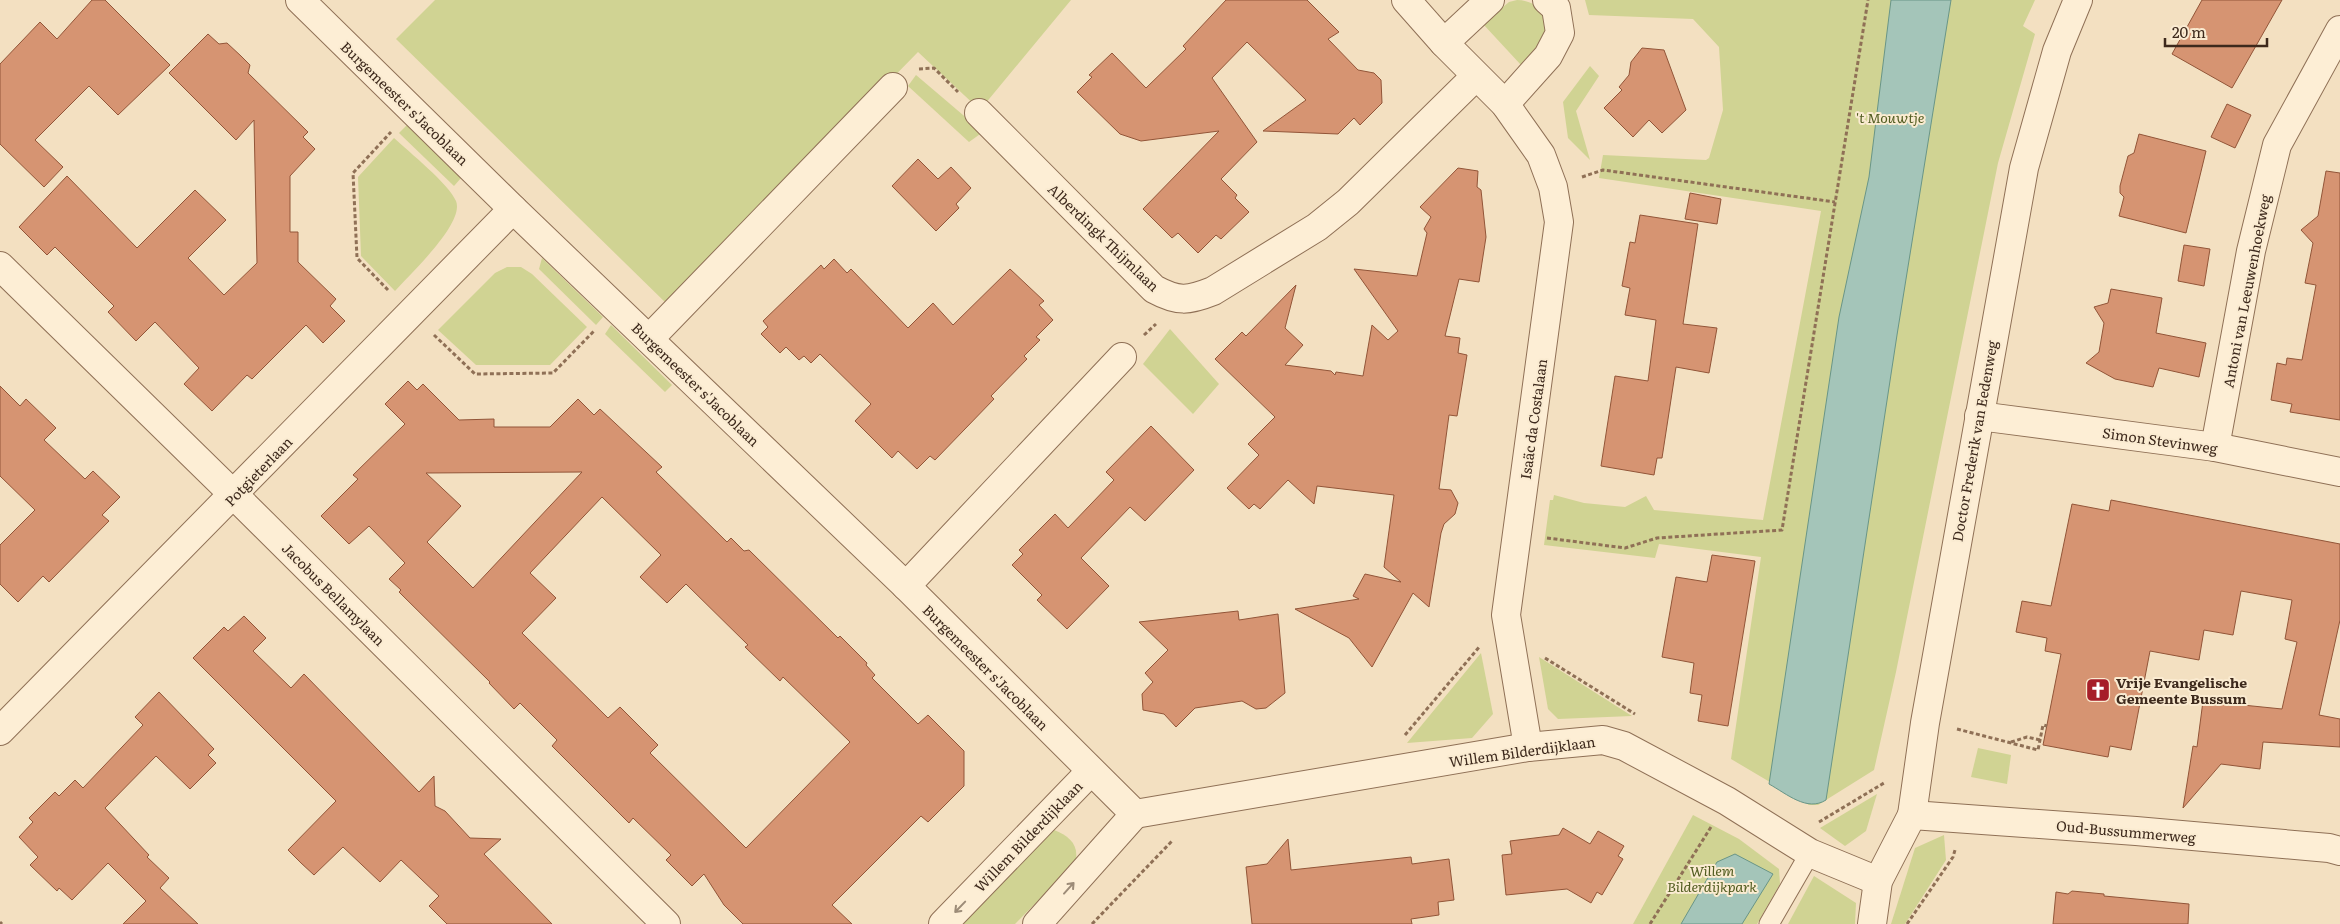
<svg xmlns="http://www.w3.org/2000/svg" width="2340" height="924" font-family="Literata,serif">
<style>
.green{fill:#d0d393}
.water{fill:#a4c5b9;stroke:#699587}
.building{fill:#d69472;stroke:#925538;fill-rule:evenodd}
.lines{fill:none;stroke-linecap:round;stroke-linejoin:round}
.service-casing{stroke:#8f7056;stroke-width:21}
.minor-casing{stroke:#8f7056;stroke-width:30}
.tertiary-casing{stroke:#8f7056;stroke-width:30}
.path{stroke:#8f7056;stroke-width:3;stroke-dasharray:4 2.5;stroke-linecap:butt}
.service{stroke:#fdeed5;stroke-width:19}
.minor{stroke:#fdeed5;stroke-width:28}
.tertiary{stroke:#fdeed5;stroke-width:28}
.oneway{stroke:#9d8c78}
.labels{text-anchor:middle;dominant-baseline:central;stroke-width:4;stroke-linejoin:round;paint-order:stroke}
.street-label{font-size:14px;fill:#3d291c;stroke:#faebd1}
.park-label{font-size:14px;font-style:italic;fill:#515c20;stroke:#faebd1}
.poi-label{font-size:14px;font-weight:bold;fill:#3d291c;stroke:#faebd1;text-anchor:start}
</style>
<rect width="100%" height="100%" fill="#f3e0c1"/>
<!-- green -->
<g class="green">
<path d="M435,0h636l-91,110 -62,-58 -249,254 -273,-267z"/>
<path d="M1517,0c25,0 40,25 24,46 -5,7 -14,13 -20,19l-38,-41 26,-22z"/>
<path d="M1585,0h450l-12,26 12,8 -37,129 -102,509 -22,98 -56,35h-9l-78,-46 30,-202 -102,-13 -4,14 -111,-13 6,-45h3l1,-5 30,8 41,4 21,-11 8,14 109,10 58,-309 -222,-33 4,-23 103,5 3,-2 14,-48 -4,-63 -26,-28 -104,-4z"/>
<path d="M1590,66l9,10 -23,35 14,49 -22,-22 -5,-36z"/>
<path d="M916,75l67,57 -14,10 -61,-56z"/>
<path d="M407,125l54,53 -7,8 -55,-53z"/>
<path d="M394,138c15,14 55,46 62,63 9,22 -46,73 -61,90l-34,-35 -3,-79z"/>
<path d="M542,258l61,59 -7,8 -57,-56z"/>
<path d="M507,267h14l11,7 55,53 -37,38h-74l-38,-35 57,-57z"/>
<path d="M611,325l61,60 -7,7 -60,-58z"/>
<path d="M1170,329l49,55 -26,30 -50,-50z"/>
<path d="M1481,653l12,61 -21,24 -65,5z"/>
<path d="M1539,657l93,59 -74,3 -10,-10z"/>
<path d="M1978,748l33,7 -4,29 -36,-7z"/>
<path d="M1877,794l-11,37 -21,15 -25,-18z"/>
<path d="M1693,815l46,24 40,30 1,15 -23,40h-124z"/>
<path d="M1054,830c16,6 26,16 21,33l-60,61h-58l87,-88z"/>
<path d="M1944,835l2,25 -41,64h-14l24,-76z"/>
<path d="M1814,876l42,27 -1,21h-67z"/>
</g>
<!-- water -->
<g class="water">
<path d="M1891,0h60l-54,335 -71,465c-19,12 -39,-6 -57,-16l70,-467 30,-140z"/>
<path d="M1735,854l38,20 -31,50h-61l36,-62z"/>
</g>
<!-- building -->
<g class="building">
<path d="M92,0h13l65,65 -52,50 -29,-29 -54,54 28,27 -19,20 -44,-43v-80l40,-42 17,17z"/>
<path d="M1226,0h81l32,32 -11,7 30,31 16,3 7,7 1,23 -22,22 -6,-7 -16,16 -75,-3 43,-31 -59,-58 -35,36 45,64 -36,37 16,16 -2,3 14,14 -28,27 -5,-4 -18,18 -20,-20 -6,5 -29,-29 76,-78 -78,10 -21,-7 -43,-42 15,-15 -3,-2 23,-22 34,35 40,-39 -3,-3z"/>
<path d="M2202,0h80l-50,88 -60,-34z"/>
<path d="M208,34l11,10 8,-1 14,13 9,9 -2,8 60,59 -5,5 12,12 -25,27v56h8v30l38,37 -6,7 15,15 -22,22 -17,-18 -54,54 -5,-4 -35,36 -28,-27 15,-16 -44,-46 -19,19 -28,-29 6,-6 -59,-59 -8,8 -28,-28 48,-51 70,72 58,-58 31,30 -38,38 36,37 33,-32 -3,-143 -18,20 -67,-67z"/>
<path d="M1642,48l22,2 22,60 -24,23 -13,-13 -16,17 -29,-29 18,-18 -3,-3 10,-12 2,-13z"/>
<path d="M2227,104l24,11 -16,33 -24,-11z"/>
<path d="M2139,134l67,17 -20,82 -67,-17 5,-19 -4,-4v-7l8,-30 6,-3z"/>
<path d="M918,159l20,20 13,-12 20,21 -15,16 3,4 -23,23 -44,-45z"/>
<path d="M1458,168l20,3 -1,16 4,3 5,47 -7,45 -20,-3 -14,57 15,2 -2,15 9,2 -10,61 -8,-1 -10,74 12,1 7,13 -3,11 -11,10 -3,9 -12,74 -16,-14 -41,74 -23,-29 -54,-29 64,-10 -6,-3 12,-22 36,8 -17,-15 10,-72 -77,-9 -3,18 -26,-24 -28,29 -6,-5 -5,5 -22,-21 32,-33 -11,-11 27,-27 -60,-58 27,-27 4,4 50,-51 -11,43 18,17 -18,20 46,6 4,4 1,-3 27,4 9,-51 16,15 10,-9 -44,-62 63,7 10,-43 -3,-4 7,-12 -11,-10z"/>
<path d="M2326,171l14,2v247l-50,-8 2,-8 -21,-4 6,-37 9,2 1,-7 15,2 14,-75 -11,-2 8,-40 -12,-13 17,-14z"/>
<path d="M1690,193l31,6 -4,25 -32,-5z"/>
<path d="M1640,215l58,9 -15,100 34,4 -8,45 -33,-6 -14,91h-5l-3,17 -53,-9 14,-90 33,5 8,-61 -31,-5 5,-27 -8,-2 8,-44 5,1z"/>
<path d="M2184,245l26,4 -6,37 -26,-5z"/>
<path d="M834,259l13,14 4,-4 57,59 25,-25 20,22 57,-56 34,32 -5,4 14,15 -17,17 4,3 -16,16 3,3 -36,37 3,3 -59,61 -5,-4 -13,13 -19,-18 -6,7 -37,-37 16,-17 -51,-50 -9,9 -7,-7 -5,4 -13,-13 -6,6 -19,-19 7,-7 -5,-6 58,-56 3,4z"/>
<path d="M2111,289l51,9 -6,35 50,10 -7,34 -40,-9 -6,19 -38,-8 -29,-16 13,-11 5,-29 -10,-16 14,-4z"/>
<path d="M408,381l9,9 6,-6 36,36 35,-1v8h56l28,-28 16,16 6,-6 62,58 -6,5 71,70 4,-4 13,13 5,-1 89,88 2,-2 27,27 -1,2 9,10 -3,3 46,46 10,-9 36,36v35l-36,36 -7,-6 -89,89 20,19h-109l-19,-19 -20,-31 -12,12 -26,-26 5,-5 -38,-37 -4,5 -77,-77 5,-6 -37,-37 -6,6 -25,-26 1,-1 -91,-90 2,-2 -12,-11 16,-16 -36,-37 -20,18 -28,-28 37,-37 -5,-4 52,-51 -20,-20zM582,472l-109,116 -46,-46 34,-36 -35,-33zM602,497l59,58 -21,22 27,26 19,-19 62,61 -3,2 35,34 3,-4 67,65 -104,106 -96,-95 8,-8 -38,-38 -12,11 -86,-85 34,-35 -26,-25z"/>
<path d="M0,386l20,20 6,-7 30,29 -12,12 41,39 8,-8 27,26 -18,18 7,6 -60,61 -6,-6 -25,26 -18,-18v-39l35,-35 -35,-34z"/>
<path d="M1151,426l43,44 -49,51 -15,-14 -49,51 28,28 -42,43 -30,-29 5,-5 -30,-30 11,-11 -4,-4 36,-36 13,14 46,-48 -8,-8z"/>
<path d="M2111,500l229,44v76l-21,95 21,4v28l-77,-5 -3,27 -39,-5 -38,44 10,-62 4,1 6,-46 79,8 15,-67 -12,-3 7,-39 -51,-9 -8,44 -29,-5 -5,30 -49,-9 -19,99 -21,-4 -2,11 -65,-12 18,-91 -16,-3 2,-13 -31,-6 6,-31 29,5 21,-102 37,7z"/>
<path d="M1712,555l43,6 -27,165 -30,-5 4,-26 -12,-2 4,-30 -32,-6 14,-80 31,5z"/>
<path d="M1238,611l1,9 39,-6 7,79 -19,15 -10,1 -14,-8 -47,7 -19,19 -12,-13 -21,-4 -1,-16 11,-12 -8,-9 23,-23 -29,-28z"/>
<path d="M244,616l22,22 -13,13 38,37 13,-14 115,118 15,-16 1,30 10,5 25,27 31,1 -17,15 68,70h-105l-18,-18 10,-10 -38,-36 -21,22 -37,-35 -29,28 -13,-12 -13,-13 48,-49 -143,-143 31,-31 4,4z"/>
<path d="M159,692l55,57 -6,6 8,8 -26,26 -34,-33 -51,52 44,47 -2,2 22,21 -9,10 38,36h-75l23,-23 -38,-38 -36,37 -13,-12 -2,3 -27,-26 8,-8 -19,-20 14,-15 -4,-4 26,-26 4,4 16,-16 8,8 60,-63 -8,-8z"/>
<path d="M1563,828l27,16 8,-13 26,15 -6,10 5,3 -21,36 -5,-3 -6,11 -24,-14 -61,6 -4,-40 10,-1 -2,-13 49,-6z"/>
<path d="M1288,839l3,31 120,-13 1,7 37,-5 5,41 -16,2 1,13 -28,4 1,5h-160l-6,-57 21,-3z"/>
<path d="M2072,891l32,3v2l85,8 -1,20h-135l3,-32 12,2z"/>
</g>
<g class="lines">
<defs>
<path id="service" d="M1769,924l41,-71"/>
<g id="minor">
<path d="M300,0l213,209 393,377 229,228 393,-67 75,-7 21,6 103,55 83,52 68,28"/>
<path d="M1406,0l38,43 61,61 36,51 12,32 6,35 -53,393 22,132"/>
<path d="M1444,43l46,-43"/>
<path d="M1505,104l43,-48 12,-23 -4,-25 -9,-8"/>
<path d="M979,113l175,176c24,13 34,12 59,2l104,-64 31,-25 128,-126"/>
<path d="M0,266l234,229 432,429"/>
<path d="M649,339l244,-252"/>
<path d="M1979,416l236,31 125,25"/>
<path d="M2215,447l36,-196 26,-106 63,-115"/>
<path d="M906,586l216,-229"/>
<path d="M0,731l513,-522"/>
<path d="M943,924l148,-153"/>
<path d="M1037,924l98,-110"/>
<path d="M1872,924l6,-43 34,-66 224,16 193,17 11,3"/>
</g>
<path id="tertiary" d="M1912,815l13,-92 99,-555 33,-117 21,-51"/>
</defs>
<!-- service casing -->
<use href="#service" class="service-casing"/>
<!-- minor casing -->
<use href="#minor" class="minor-casing"/>
<!-- tertiary casing -->
<use href="#tertiary" class="tertiary-casing"/>
<!-- path -->
<g class="path">
<path d="M919,69l15,-1 24,24"/>
<path d="M1582,177l21,-7 232,32"/>
<path d="M388,290l-31,-32 -4,-85 38,-41"/>
<path d="M434,335l41,39 78,-1 41,-42"/>
<path d="M1144,335l12,-11"/>
<path d="M1547,538l78,10 32,-10 125,-8 86,-530"/>
<path d="M1545,658l90,56"/>
<path d="M1957,729l81,21 5,-25 4,1"/>
<path d="M1405,735l75,-89"/>
<path d="M2011,742l16,-5 13,3"/>
<path d="M1819,822l65,-39"/>
<path d="M0,922l2,2"/>
<path d="M1092,924l81,-84"/>
<path d="M1650,924l61,-97"/>
<path d="M1907,924l46,-67 2,-7"/>
</g>
<!-- service -->
<use href="#service" class="service"/>
<!-- minor -->
<use href="#minor" class="minor"/>
<!-- tertiary -->
<use href="#tertiary" class="tertiary"/>
</g>
<!-- one-way arrows -->
<defs><path id="oneway-shaft" d="M-6 0H5M1.5-3L5.5 0L1.5 3" fill="none" stroke-width="1.6" stroke-linecap="round" stroke-linejoin="round" transform="scale(1.25)"/></defs>
<g class="oneway">
<use href="#oneway-shaft" transform="translate(1069 888) rotate(-48)"/>
<use href="#oneway-shaft" transform="translate(960 907) rotate(134)"/>
</g>
<!-- icons -->
<defs>
<symbol id="church-square" viewBox="-11 -11 22 22"><rect x="-9" y="-9" width="18" height="18" rx="4" fill="#a61e29" stroke="#faebd1"/><path d="M-1.2-6h2.4v3.5h3.3v2.4h-3.3V6h-2.4V-.1h-3.3v-2.4h3.3Z" fill="#fff"/></symbol>
</defs>
<g fill-rule="evenodd">
<use href="#church-square" x="2084" y="676" width="28" height="28"/>
</g>
<g class="labels">
<!-- street labels -->
<g class="street-label">
<text transform="translate(405 103) rotate(44)">Burgemeester s'Jacoblaan</text>
<text transform="translate(1104 237) rotate(44)">Alberdingk Thijmlaan</text>
<text transform="translate(2246 291) rotate(-79)">Antoni van Leeuwenhoekweg</text>
<text transform="translate(696 384) rotate(44)">Burgemeester s'Jacoblaan</text>
<text transform="translate(1533 419) rotate(-82)">Isaäc da Costalaan</text>
<text transform="translate(2160 440) rotate(8)">Simon Stevinweg</text>
<text transform="translate(1974 441) rotate(-80)">Doctor Frederik van Eedenweg</text>
<text transform="translate(258 471) rotate(-46)">Potgieterlaan</text>
<text transform="translate(334 594) rotate(45)">Jacobus Bellamylaan</text>
<text transform="translate(986 667) rotate(45)">Burgemeester s'Jacoblaan</text>
<text transform="translate(1522 751) rotate(-8)">Willem Bilderdijklaan</text>
<text transform="translate(2126 831) rotate(5)">Oud-Bussummerweg</text>
<text transform="translate(1028 836) rotate(-46)">Willem Bilderdijklaan</text>
</g>
<!-- park labels -->
<g class="park-label">
<text x="1890" y="117">'t Mouwtje</text>
<text x="1712" y="870">Willem<tspan x="1712" dy="16">Bilderdijkpark</tspan></text>
</g>
<!-- poi labels -->
<g class="poi-label">
<text x="2116" y="682">Vrije Evangelische<tspan x="2116" dy="16">Gemeente Bussum</tspan></text>
</g>
</g>
<!-- scale -->
<path d="M2165 38v8h102v-8" fill="none" stroke="#3d291c" stroke-width="2.5"/>
<text x="2172" y="38" font-size="15" fill="#3d291c" stroke="#faebd1" stroke-width="4" paint-order="stroke">20 m</text>
</svg>
